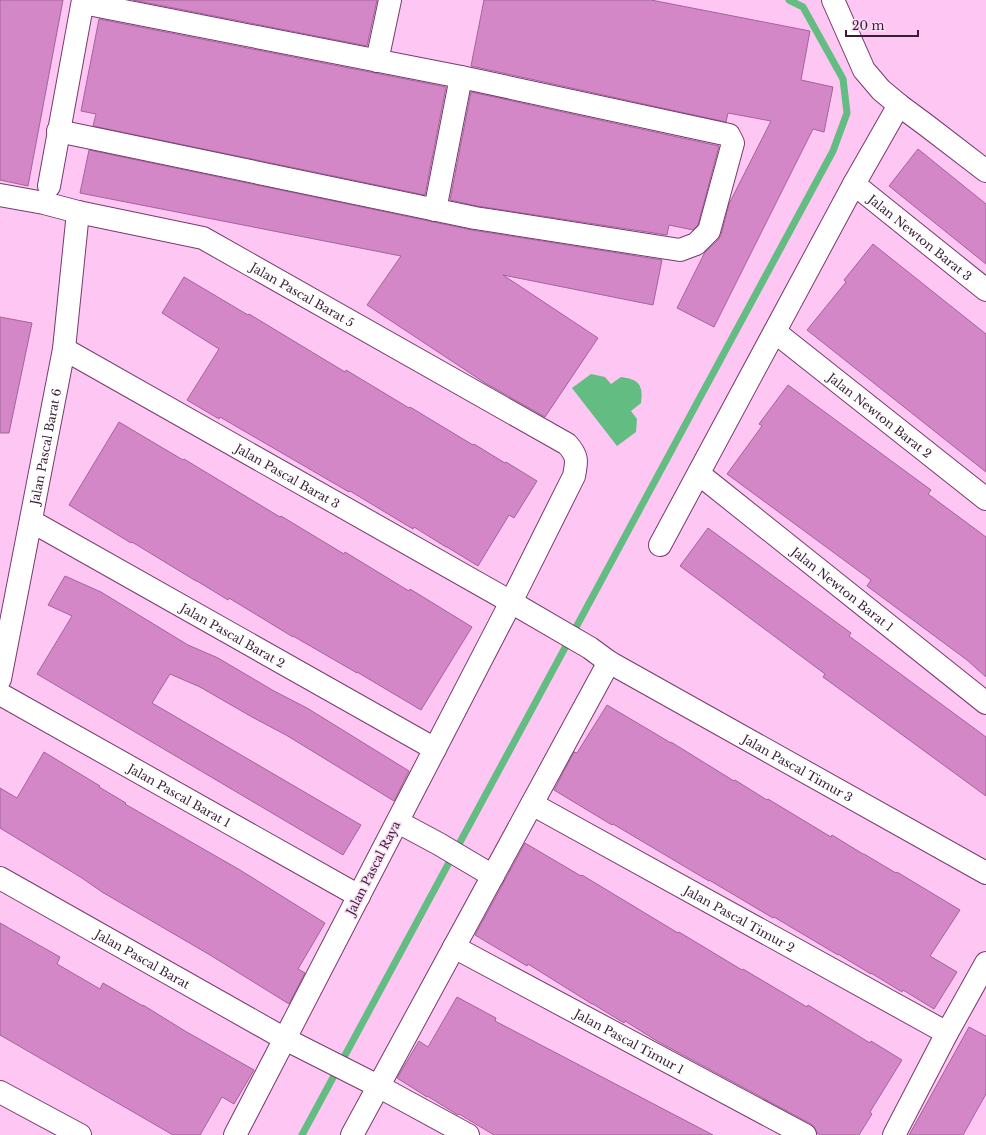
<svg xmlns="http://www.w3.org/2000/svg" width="986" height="1135" font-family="'Libre Baskerville',serif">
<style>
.water{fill:#63bc81}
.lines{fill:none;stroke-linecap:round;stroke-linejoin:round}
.stream{stroke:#63bc81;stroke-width:7}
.building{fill:#d387c6;stroke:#a46499}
.minor-casing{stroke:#773b6e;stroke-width:24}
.minor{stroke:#fff;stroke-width:22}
.labels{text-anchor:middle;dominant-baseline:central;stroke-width:3;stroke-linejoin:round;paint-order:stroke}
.street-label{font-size:12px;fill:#391f35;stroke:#faddf4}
</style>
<rect width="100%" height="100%" fill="#fec6f3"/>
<!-- water -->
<path class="water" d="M591,374l14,3 6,7 10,-7c17,2 23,8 20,26l-10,8 6,8 -1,13 -19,14 -45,-58z"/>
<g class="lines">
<!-- stream -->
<path class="stream" d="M302,1135l531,-984 14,-38 -4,-34 -40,-72 -14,-7"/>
</g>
<!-- building -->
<g class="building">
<path d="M0,0h63l-35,186 -28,-6z"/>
<path d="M133,0h244l-10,46z"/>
<path d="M484,0h167l159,31 -9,49 32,7 -9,45 -11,-3 -99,198 -37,-19 28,-56 13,-12 3,-5 8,-31 42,-83 -43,-8 -2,9 -255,-56z"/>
<path d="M99,19l347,68 -21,108 -332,-69 3,-12 -15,-3z"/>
<path d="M471,92l248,54 -21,79 -5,5 -24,-5 -2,10 -190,-29 -27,-6z"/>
<path d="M918,149l68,55v60l-97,-78z"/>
<path d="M89,150l383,80 190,30 -9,45 -150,-30 95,63 -53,79 -60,-34 -118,-78 34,-49 -321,-63z"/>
<path d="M873,244l113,90v138l-179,-142 39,-48 -2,-2z"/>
<path d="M184,277l64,38 1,-1 96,58 1,-2 63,38 1,-1 63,38 1,-1 31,19 1,-1 31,19 -23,37 -5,-3 -31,51 -31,-19h-1l-32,-20 -1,2 -63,-38 -1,1 -129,-75 -1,2 -32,-19 32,-51 -57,-36z"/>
<path d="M0,317l32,6 -23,110h-9z"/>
<path d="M788,385l143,105 -3,4 58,43v140l-19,-17 -100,-74 4,-6 -144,-106 35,-48 -3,-2z"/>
<path d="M119,422l64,38 1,-1 96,58 1,-1 63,38 1,-2 64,39 1,-2 62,38 -51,83 -64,-38v1l-64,-37v1l-64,-39 -1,2 -31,-19h-1l-64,-39 -1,1 -62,-38z"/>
<path d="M708,528l143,105 -2,3 137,101v59l-163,-119 2,-3 -145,-108z"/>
<path d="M65,576l36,16 87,53 30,13 56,33 33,17 102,63 -15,30 -108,-66 -34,-18 -52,-30 -30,-13 -18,29 209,122 -18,30 -306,-181 35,-58 -24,-11z"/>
<path d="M607,705l64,38v-1l63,39 1,-1 32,20 1,-1 63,38 1,-2 31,19h1l32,19 1,-1 63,38 -30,46 27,16 -23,37 -31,-19 -1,2 -31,-19v1l-33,-20v1l-64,-38 -1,1 -64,-38v1l-96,-57 -1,1 -58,-35 20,-38 3,1z"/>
<path d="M44,752l56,34 -1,1 27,16 -1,1 115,66 85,53 -27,46 7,4 -16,31 -79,-49 -108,-63 -20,-14 -82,-50v-40l17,10z"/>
<path d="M525,843l56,33 1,-1 96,58 1,-1 63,38 1,-1 64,38 1,-2 62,38 1,-2 31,19 -32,52 2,2 -13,21h-39l-3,-2 -2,-5 -4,-4 -154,-83 -32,-20 -1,2 -31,-19h-1l-64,-40 -1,2 -52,-31z"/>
<path d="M0,923l60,34 -3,7 43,25 3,-6 40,23v-1l42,26 69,39 -20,34 -12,-7 -22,38h-27l-173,-100z"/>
<path d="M457,997l39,21 -1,3 218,114h-219l-35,-21 -1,1 -31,-19v1l-30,-19 22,-37 9,6z"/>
<path d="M969,1027l17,9v58l-23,41h-54z"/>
</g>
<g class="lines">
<defs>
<g id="minor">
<path d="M833,0l31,70 17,20 18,15 27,20 60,46"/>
<path d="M377,61l13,-61"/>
<path d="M58,131l417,87 205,32 16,-6 13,-13 24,-88 -4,-8 -268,-58 -378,-74"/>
<path id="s1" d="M854,184l132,106"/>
<path d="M49,186l34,-186"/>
<path id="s2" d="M0,195l44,8 34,9 125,26 364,206c11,12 10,17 7,32l-63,126 -276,533"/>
<path d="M435,210l26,-133"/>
<path id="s3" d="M775,332l211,167"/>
<path id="s4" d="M64,349l447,253 79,46 19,14 377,211"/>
<path id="s5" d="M699,474l287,229"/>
<path id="s6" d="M31,521l404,228"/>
<path d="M660,545l194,-361 45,-79"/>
<path id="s7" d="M0,679l64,-330 14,-137"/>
<path id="s8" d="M0,694l359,202"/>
<path id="s9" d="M532,804l415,229"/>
<path d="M398,822l41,22 54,32"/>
<path id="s10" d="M0,878l285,161 93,47 90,49"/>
<path id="s11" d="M454,947l351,188"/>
<path d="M0,1092l80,43"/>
<path d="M352,1135l257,-473"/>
<path d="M894,1135l53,-102 39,-70"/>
</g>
</defs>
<!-- minor casing -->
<use href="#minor" class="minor-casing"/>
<!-- minor -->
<use href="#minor" class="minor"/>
</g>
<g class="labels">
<!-- street labels -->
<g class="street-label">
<text stroke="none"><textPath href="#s1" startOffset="85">Jalan Newton Barat 3</textPath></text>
<text stroke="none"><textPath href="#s2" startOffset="322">Jalan Pascal Barat 5</textPath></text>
<text stroke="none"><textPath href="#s3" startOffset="134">Jalan Newton Barat 2</textPath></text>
<text stroke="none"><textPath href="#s7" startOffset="237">Jalan Pascal Barat 6</textPath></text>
<text stroke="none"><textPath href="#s4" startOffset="257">Jalan Pascal Barat 3</textPath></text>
<text stroke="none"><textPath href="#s5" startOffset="184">Jalan Newton Barat 1</textPath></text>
<text stroke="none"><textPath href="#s6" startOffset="232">Jalan Pascal Barat 2</textPath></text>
<text stroke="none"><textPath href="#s4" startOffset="845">Jalan Pascal Timur 3</textPath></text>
<text stroke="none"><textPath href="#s8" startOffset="206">Jalan Pascal Barat 1</textPath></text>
<text transform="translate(373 868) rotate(-63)">Jalan Pascal Raya</text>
<text stroke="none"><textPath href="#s9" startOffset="237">Jalan Pascal Timur 2</textPath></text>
<text stroke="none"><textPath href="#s10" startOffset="164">Jalan Pascal Barat</textPath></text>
<text stroke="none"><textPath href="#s11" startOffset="199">Jalan Pascal Timur 1</textPath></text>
</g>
</g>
<!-- scale -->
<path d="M846 30v6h72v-6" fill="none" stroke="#391f35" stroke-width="2"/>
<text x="852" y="30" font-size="12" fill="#391f35" stroke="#faddf4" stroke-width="3" paint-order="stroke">20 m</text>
</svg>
